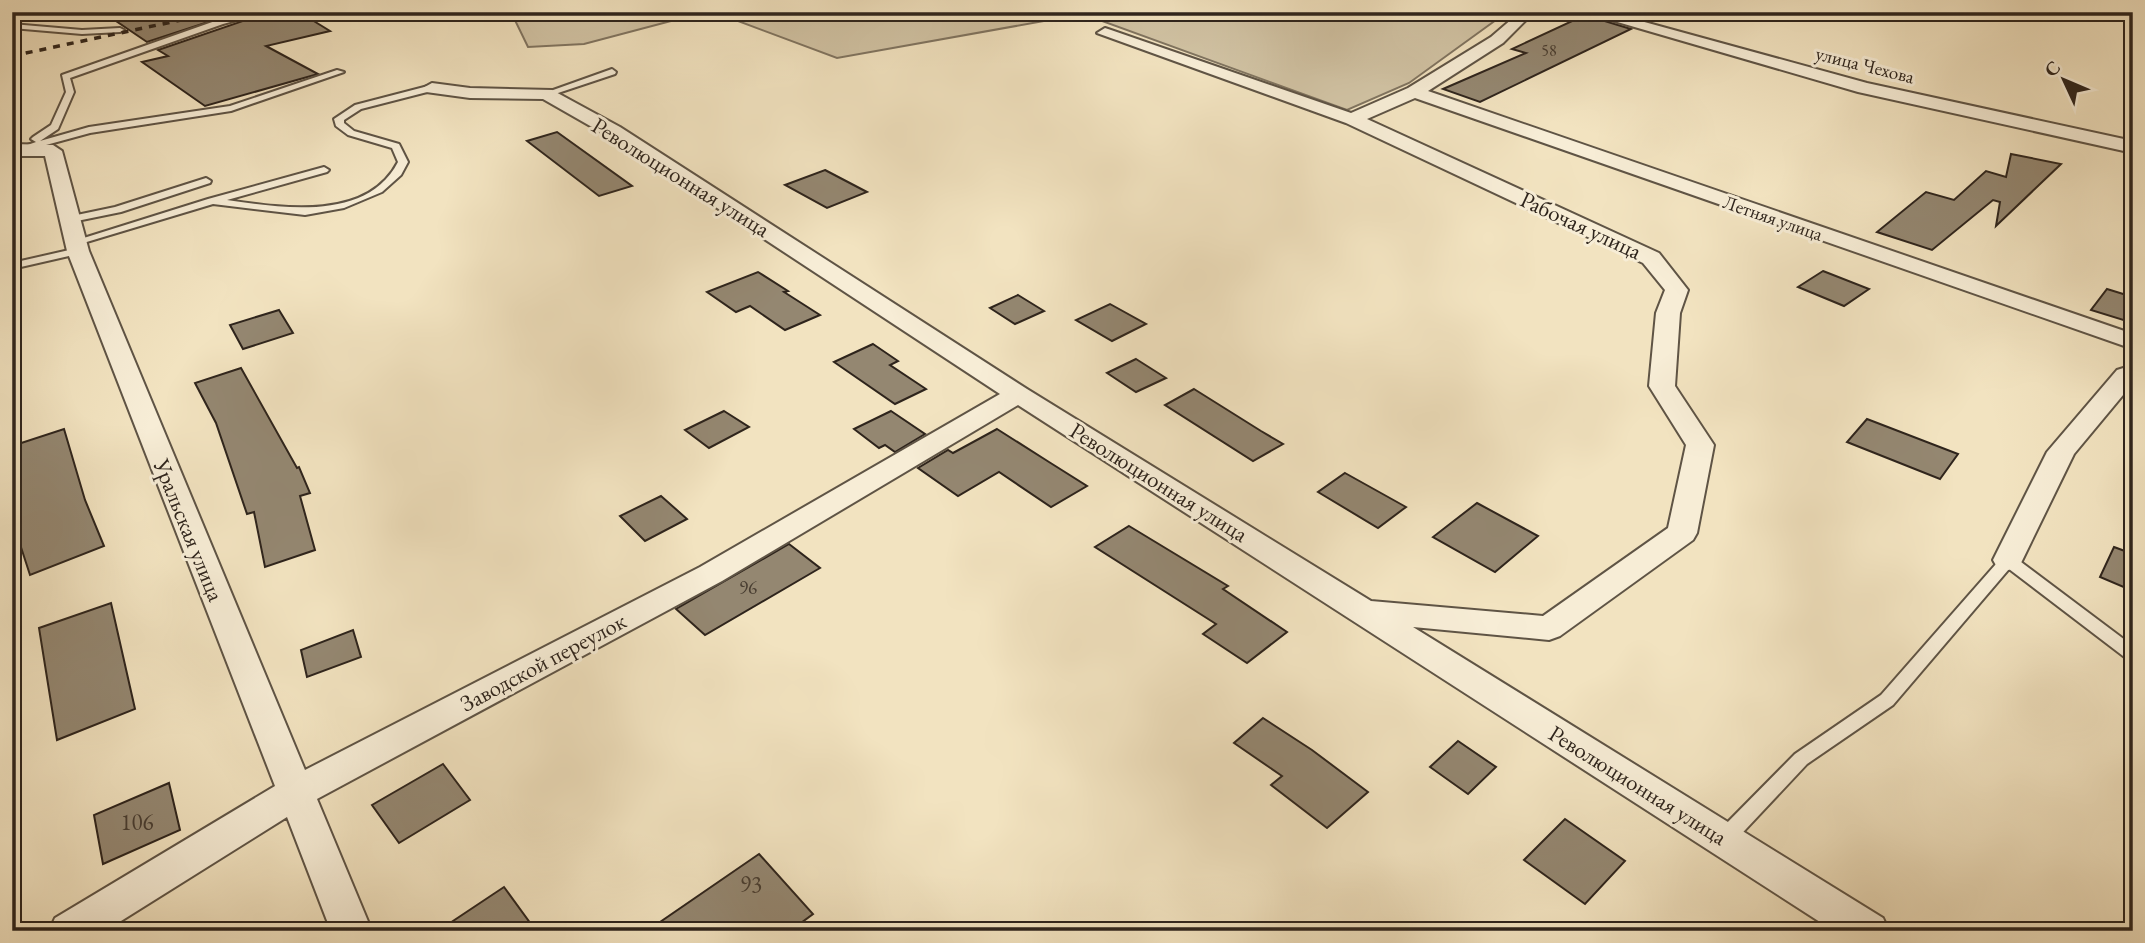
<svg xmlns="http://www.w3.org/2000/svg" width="2145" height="943" font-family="'EB Garamond',serif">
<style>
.green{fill:#d1c3a4;stroke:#807460;stroke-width:2}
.building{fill:#948771;stroke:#2e241c;stroke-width:2}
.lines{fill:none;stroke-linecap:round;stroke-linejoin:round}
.lane-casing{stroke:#5f5445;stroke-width:4}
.street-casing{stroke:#5f5445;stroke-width:4}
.path{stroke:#2e241c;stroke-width:2.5;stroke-dasharray:1 2;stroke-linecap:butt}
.lane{fill:#f7edd6;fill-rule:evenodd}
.street{fill:#f7edd6;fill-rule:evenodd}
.rail{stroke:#2e241c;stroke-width:3.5;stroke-dasharray:7 7;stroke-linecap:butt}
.labels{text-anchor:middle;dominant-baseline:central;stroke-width:6;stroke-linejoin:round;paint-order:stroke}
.far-number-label{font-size:16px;fill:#483d31}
.far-street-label{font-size:19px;fill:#2e241c;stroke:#f7edd6}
.number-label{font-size:19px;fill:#483d31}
.street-label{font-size:23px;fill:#2e241c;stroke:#f7edd6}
.near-number-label{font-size:23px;fill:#483d31}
</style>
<rect width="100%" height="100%" fill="#f2e3c0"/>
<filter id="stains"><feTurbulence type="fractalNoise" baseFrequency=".00286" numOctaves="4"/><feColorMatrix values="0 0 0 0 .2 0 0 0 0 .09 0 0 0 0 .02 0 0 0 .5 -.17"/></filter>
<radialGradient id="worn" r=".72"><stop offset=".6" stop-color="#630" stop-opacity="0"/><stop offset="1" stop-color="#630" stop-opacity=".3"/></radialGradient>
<!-- green -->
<g class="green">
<path d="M511,12h194l-121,32 -56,3z"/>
<path d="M714,12h793l-98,71 -62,27 -264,-96 -246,44z"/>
</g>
<!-- building -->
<g class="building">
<path d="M158,12h81l-92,30 -31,-21z"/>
<path d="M269,12h30l31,19 -64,15 52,28 -113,32 -63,-44 26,-6 -10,-6z"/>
<path d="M1585,15l46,14 -151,73 -37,-13 83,-36 -14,-4z"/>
<path d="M557,132l75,54 -33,10 -72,-55z"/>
<path d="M2011,154l50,10 -65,62 4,-24 -7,-2 -61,50 -55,-18 49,-40 28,8 32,-29 20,6z"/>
<path d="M825,170l42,22 -40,16 -42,-23z"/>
<path d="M1823,271l46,18 -25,17 -46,-19z"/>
<path d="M758,272l30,19 -4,1 36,23 -35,15 -35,-24 -14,6 -29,-20z"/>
<path d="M2107,289l26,8v26l-42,-13z"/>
<path d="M1018,295l26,16 -29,13 -25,-16z"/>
<path d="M1110,304l36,20 -34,17 -36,-21z"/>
<path d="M279,310l14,23 -50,16 -13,-24z"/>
<path d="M873,344l25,17 -8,4 36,24 -31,15 -61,-42z"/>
<path d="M1136,359l30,19 -30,14 -29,-19z"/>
<path d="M241,368l56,100 2,-1 11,26 -10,3 15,54 -50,17 -11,-55 -7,2 -31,-91 -21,-40z"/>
<path d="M1194,389l67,42 22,13 -30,17 -88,-56z"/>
<path d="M724,411l25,16 -40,21 -24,-18z"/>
<path d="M891,411l34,23 -30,18 -10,-7 -6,3 -25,-19z"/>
<path d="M1867,419l91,35 -18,25 -93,-37z"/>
<path d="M64,429l21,71 19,46 -74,29 -12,-37 -6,2v-94z"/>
<path d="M997,429l52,33 38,24 -36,21 -52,-35 -41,24 -40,-28 30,-18 5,3z"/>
<path d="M1345,473l61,34 -28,21 -60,-36z"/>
<path d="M661,496l26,23 -42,22 -25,-25z"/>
<path d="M1477,503l61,33 -43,36 -62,-35z"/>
<path d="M1129,526l99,60 -5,3 64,43 -40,31 -44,-29 13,-10 -121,-77z"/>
<path d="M789,544l31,24 -115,67 -29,-26z"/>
<path d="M2114,547l19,7v37l-33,-14z"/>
<path d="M111,603l24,106 -78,31 -18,-112z"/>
<path d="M353,630l8,27 -54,20 -6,-27z"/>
<path d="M1263,718l49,32 56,42 -41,36 -56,-43 11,-9 -48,-33z"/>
<path d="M1458,741l38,26 -28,27 -38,-27z"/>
<path d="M443,764l27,36 -71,43 -27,-38z"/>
<path d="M169,783l11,47 -77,34 -9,-49z"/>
<path d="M1565,819l60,42 -40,43 -61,-44z"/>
<path d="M759,854l54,60 -23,17h-143z"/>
<path d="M504,887l32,44h-98z"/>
</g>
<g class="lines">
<defs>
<g id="lane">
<path d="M252,12h15l-44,12 -153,54 4,14 -16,37 -18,12 49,-14 141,-21 107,-36 7,2 -113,39 -141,22 -66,18 -5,-3 17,-6 -5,-3 2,-2 18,-12 15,-33 -4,-17 156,-55z"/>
<path d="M12,24l70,6 38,-2 4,2 -4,2 -38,2 -70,-6z"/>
<path d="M612,69l4,3 -1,2 -66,22 -7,-2z"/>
<path d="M432,85l3,1v4l-74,19 -17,11v3l10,8 45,13 9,18 -7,13 -19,17 -38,16 -39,7 -92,-11 -133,40 -4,1 -5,-3 137,-43 116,-32 5,3 -2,2 -100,28c54,8 140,22 171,-38l-6,-14 -44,-13 -12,-9 -2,-7 21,-14z"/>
<path d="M206,178l5,3 -1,2 -89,29 -49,10 -5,-3 5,-3 43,-9z"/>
<path d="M78,248l5,3 -1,2 -70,16v-6z"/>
<path d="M2008,555l5,1 120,90v15l-6,-2 -118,-90 -116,136 -86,59 -76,81 -7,2 -7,-2 -3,-6 3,-6 78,-79 86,-59 122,-139z"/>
</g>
<g id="street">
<path d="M1520,12h23l-17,8 -23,23 -75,48 705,243v15l-718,-251 -48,21 292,134 29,37 -8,23 -5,73 39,59 -17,88 -4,7 -133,96 -11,4 -136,-13 470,291 6,13h-55l-816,-526 -296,176 -405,218 55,132h-41l-44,-114 -182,114h-56l6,-13 220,-132 -208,-535 -22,-95h-33v-12l41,1 9,6 27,100 216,519 395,-203 300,-173 -394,-259 -63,-36 -73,-1 -44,-6 -3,-4 9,-5 38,5 82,2 68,37 407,262 344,212 172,15 125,-88 18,-83 -37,-59 7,-73 9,-23 -22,-27 -297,-140 -249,-90 8,-5 6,2 240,83 57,-25 83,-51z"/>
<path d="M1583,12h25l259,71 266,58v12l-275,-61z"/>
<path d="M2133,365v18l-59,71 -55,113 -11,3 -11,-3 -4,-7 54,-108 70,-82z"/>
</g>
</defs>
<!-- lane casing -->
<use href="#lane" class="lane-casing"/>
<!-- street casing -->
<use href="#street" class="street-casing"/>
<!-- path -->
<path class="path" d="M1049,12l41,8"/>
<!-- lane -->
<use href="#lane" class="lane"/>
<!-- street -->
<use href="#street" class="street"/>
<!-- rail -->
<path class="rail" d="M12,56l169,-36"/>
</g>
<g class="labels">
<!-- far-number labels -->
<g class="far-number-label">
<text x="1549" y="50">58</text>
</g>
<!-- far-street labels -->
<g class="far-street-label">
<text transform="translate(1865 65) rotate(14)">улица Чехова</text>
<text transform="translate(1773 218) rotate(19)">Летняя улица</text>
</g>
<!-- number labels -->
<g class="number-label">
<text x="748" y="587">96</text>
</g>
<!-- street labels -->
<g class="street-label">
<text transform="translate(681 177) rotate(32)">Революционная улица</text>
<text transform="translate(1581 225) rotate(25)">Рабочая улица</text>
<text transform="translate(1159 482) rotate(32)">Революционная улица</text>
<text transform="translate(189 530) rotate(68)">Уральская улица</text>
<text transform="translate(543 662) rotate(-28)">Заводской переулок</text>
<text transform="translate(1638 785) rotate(32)">Революционная улица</text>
</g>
<!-- near-number labels -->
<g class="near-number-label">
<text x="137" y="822">106</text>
<text x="751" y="884">93</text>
</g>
</g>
<!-- margin -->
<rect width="2145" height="943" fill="none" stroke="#f2e3c0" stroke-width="42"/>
<rect x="14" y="14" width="2117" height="915" fill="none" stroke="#2e241c" stroke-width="3.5"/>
<rect x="21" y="21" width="2103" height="901" fill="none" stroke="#2e241c" stroke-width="2"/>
<!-- north arrow -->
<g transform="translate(2064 80) rotate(314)" stroke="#f7edd6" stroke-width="5" paint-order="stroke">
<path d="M0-5L12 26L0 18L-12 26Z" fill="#2e241c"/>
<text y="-10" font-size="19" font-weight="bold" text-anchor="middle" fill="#2e241c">С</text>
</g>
<rect width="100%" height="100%" filter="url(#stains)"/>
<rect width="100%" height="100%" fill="url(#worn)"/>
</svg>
